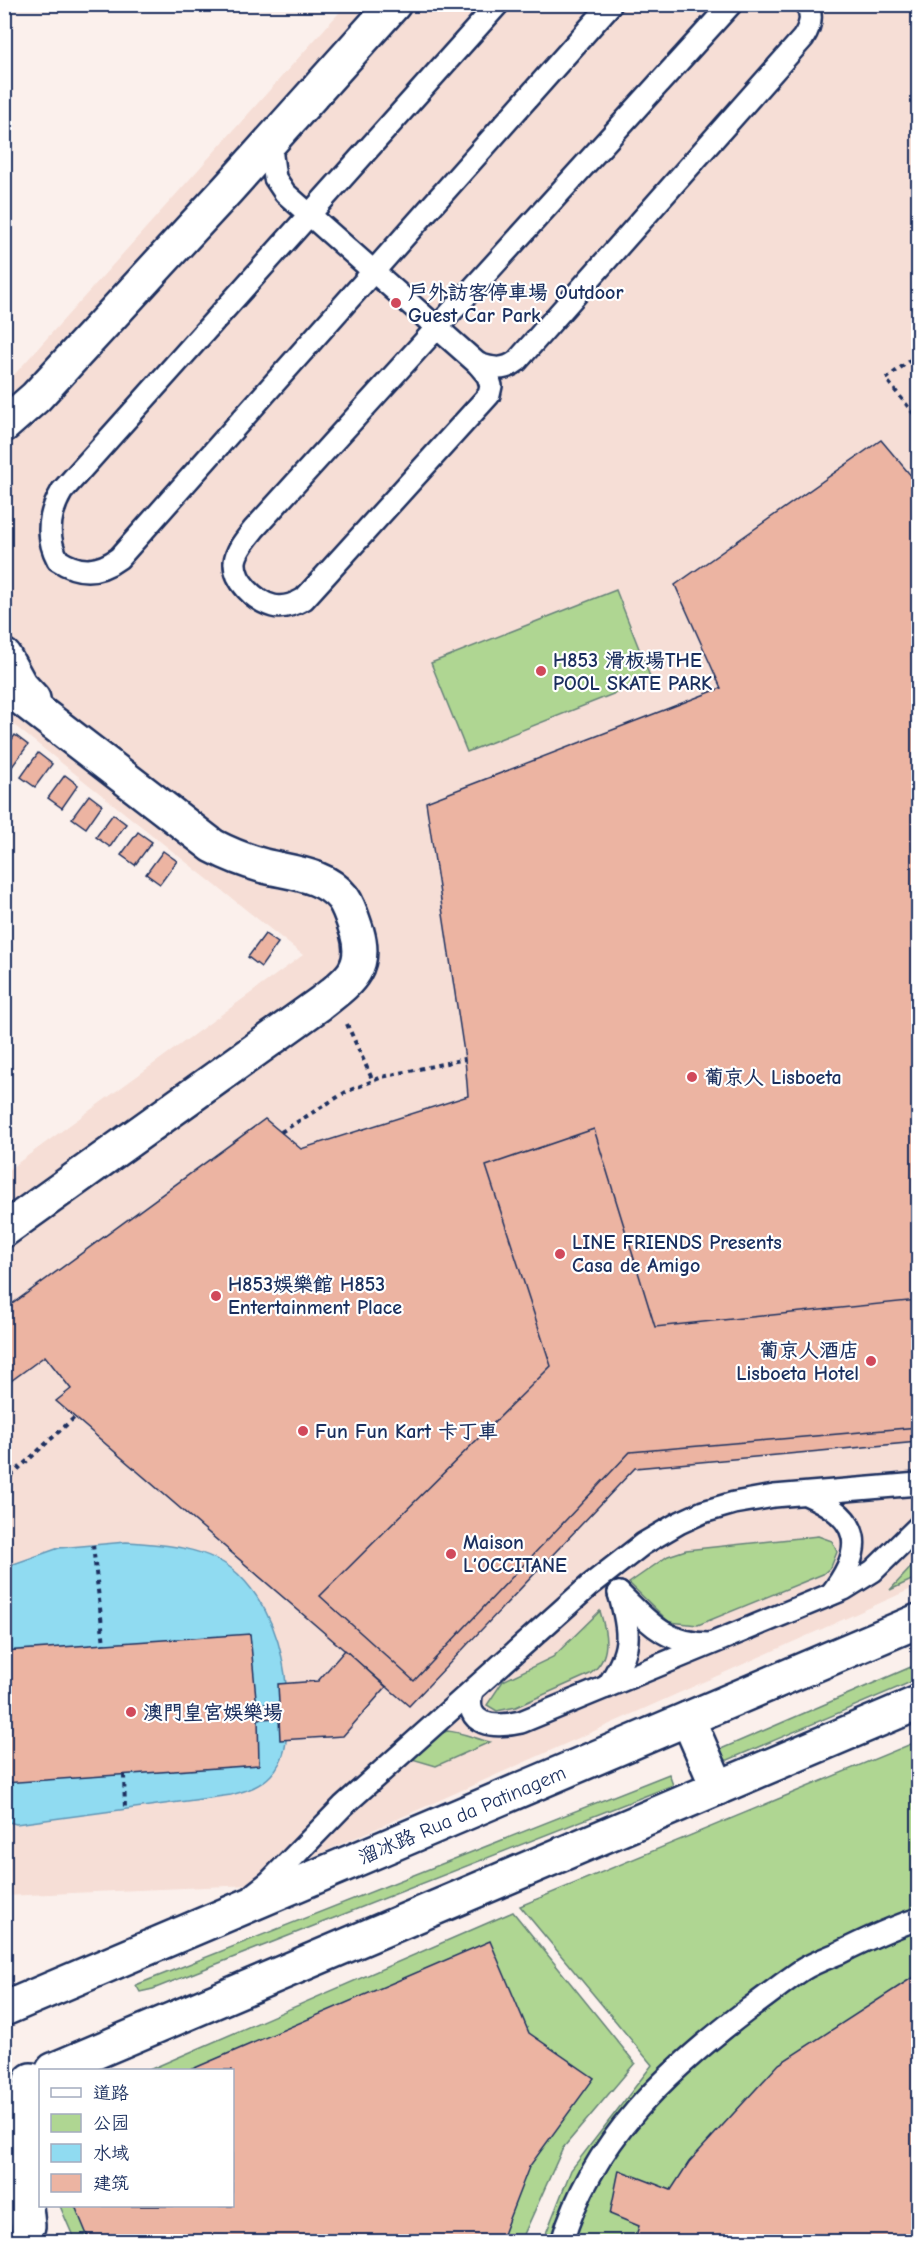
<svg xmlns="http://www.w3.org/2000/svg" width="923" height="2246" font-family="'Comic Neue','LXGW WenKai TC',sans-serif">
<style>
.built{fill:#f6ded6}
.green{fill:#afd692;stroke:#658278;stroke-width:1.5}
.water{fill:#90dbf1;stroke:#6196b6;stroke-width:1.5}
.building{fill:#ecb4a2;stroke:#1b2f5e;stroke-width:1.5}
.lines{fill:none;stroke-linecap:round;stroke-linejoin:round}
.lane-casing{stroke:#1b2f5e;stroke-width:26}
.street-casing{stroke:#1b2f5e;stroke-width:38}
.path{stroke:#1b2f5e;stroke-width:4;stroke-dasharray:4.5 4.5;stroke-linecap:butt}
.lane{stroke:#fff;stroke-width:21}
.street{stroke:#fff;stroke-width:33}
.poi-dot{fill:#d1495b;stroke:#fff;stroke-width:2}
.labels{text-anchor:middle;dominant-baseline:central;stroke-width:4.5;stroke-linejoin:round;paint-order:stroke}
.poi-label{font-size:20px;font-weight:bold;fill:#1b2f5e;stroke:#fff;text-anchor:start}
.street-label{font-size:20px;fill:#1b2f5e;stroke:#fff}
</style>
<rect width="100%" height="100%" fill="#fbf0ec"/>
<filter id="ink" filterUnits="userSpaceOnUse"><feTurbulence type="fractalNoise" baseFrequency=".0167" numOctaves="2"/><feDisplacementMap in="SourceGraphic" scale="12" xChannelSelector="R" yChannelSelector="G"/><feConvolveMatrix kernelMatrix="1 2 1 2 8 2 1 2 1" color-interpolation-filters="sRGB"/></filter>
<g filter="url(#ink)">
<!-- built -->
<path class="built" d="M346,5h572v1581l-668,299 -245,11 -1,-723 299,-218 -298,-237v-333z"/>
<!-- green -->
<g class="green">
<path d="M616,590l35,89 -184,73 -36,-89z"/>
<path d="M818,1536l14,5 5,11 -6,15 -8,7 -125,51 -29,-3 -40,-39 39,-27 18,-6z"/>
<path d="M918,1560v17l-28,13 26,-28z"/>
<path d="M600,1611c7,23 12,47 -10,63l-74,33 -19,4 -10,-6 16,-24 50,-24z"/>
<path d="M918,1664v15l-190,81h-6l-8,-8z"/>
<path d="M447,1731c15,1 29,8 43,11l-54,24 -24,-7 24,-23z"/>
<path d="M918,1741v500h-375l28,-71 81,-105 -132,-159z"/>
<path d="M669,1774l4,11 -520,204 -13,3 -4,-7z"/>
<path d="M513,1912l122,151 -72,85 -42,93h-446l-15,-35h172v-136h-83z"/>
</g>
<!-- water -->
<path class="water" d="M126,1542c36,2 84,5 112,32 39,38 51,94 49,146 0,21 -1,39 -16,55 -11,12 -26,16 -40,20l-215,29 -11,-3v-254l54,-19z"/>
<!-- building -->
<g class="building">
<path d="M881,440l37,44v958l-283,26 -226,238 -353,-305 15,-12 -26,-33 -41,30v-76l261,-191 36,30 167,-53 -3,-37 -39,-257 295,-114 -46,-103z"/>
<path d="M15,735l13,10 -17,23 -7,-5v-13z"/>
<path d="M38,753l14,11 -17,23 -14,-10z"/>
<path d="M65,775l13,10 -16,23 -14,-10z"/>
<path d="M89,795l13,10 -16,23 -14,-10z"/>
<path d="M113,814l13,10 -16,23 -14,-10z"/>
<path d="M138,832l14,10 -17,23 -14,-10z"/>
<path d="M163,851l14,10 -17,23 -14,-10z"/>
<path d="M265,934l13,9 -17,24 -13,-10z"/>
<path d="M594,1129l61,198 263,-27v127l-288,25 -216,229 -94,-85 231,-230 -65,-200z"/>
<path d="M250,1634l8,85 1,46 -255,18v-132z"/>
<path d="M345,1650l41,37 -43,49 -63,4 -1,-22 -21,1 -1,-14 22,-2 -1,-19 40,-3z"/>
<path d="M490,1941l39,92 65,45 -65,89 -29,75h-410l-15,-36h157v-136h-42z"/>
<path d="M918,1974v268h-284l5,-16 -29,-12 9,-44 52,20 18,-28 90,-98z"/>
</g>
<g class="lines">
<defs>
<g id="lane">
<path d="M498,4l-436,487c-13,22 -17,45 -4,69 21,14 41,13 61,-2l492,-554"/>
<path d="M270,141l5,37 10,15 193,171 10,12 3,10 -2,9 -185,204c-9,5 -20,10 -31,7 -18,-5 -39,-25 -38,-44 1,-12 12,-24 19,-33l477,-525"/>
<path d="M478,364c15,5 26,7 39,-3l286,-323c7,-11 11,-22 3,-34"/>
<path d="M808,1495c54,24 58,53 23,99"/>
<path d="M619,1593c30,29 45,50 89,51"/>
<path d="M607,1687c25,-36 24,-53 12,-94"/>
<path d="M472,1691c-9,36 23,37 49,31l323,-133 29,-18 45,-44"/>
<path d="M255,1893l14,-11 74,-76 246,-220 54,-42 36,-21 24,-11 31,-9 40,-7 144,-12"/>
<path d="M562,2242c30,-102 106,-172 188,-234 17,-12 34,-26 52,-38 11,-7 25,-12 37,-17 26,-13 52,-25 79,-34"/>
</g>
<g id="street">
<path d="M4,425l32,-28 192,-208 166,-185"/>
<path d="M4,656l16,29 13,14"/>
<path d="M4,685l209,161c17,9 33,15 51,20 28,7 60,8 79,32 7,10 10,23 14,34 11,38 -10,50 -36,71l-317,227"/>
<path d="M688,1719l30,69"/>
<path d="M4,2009l914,-388"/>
<path d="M53,2070l865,-367"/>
<path d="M28,2226l-6,-58v-43l9,-45"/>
</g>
</defs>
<!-- lane casing -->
<use href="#lane" class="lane-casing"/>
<!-- street casing -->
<use href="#street" class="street-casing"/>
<!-- path -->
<g class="path">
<path d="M918,354l-32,25 32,40"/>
<path d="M347,1024l26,57"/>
<path d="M281,1132l65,-40 36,-15 83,-18"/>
<path d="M4,1482l71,-65"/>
<path d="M93,1545l11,99"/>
<path d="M124,1775l1,34"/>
</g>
<!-- lane -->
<use href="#lane" class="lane"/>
<!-- street -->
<use href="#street" class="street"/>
</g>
</g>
<!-- markers -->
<g class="poi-dot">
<circle cx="396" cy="303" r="6"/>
<circle cx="541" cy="671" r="6"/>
<circle cx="692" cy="1077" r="6"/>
<circle cx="560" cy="1254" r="6"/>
<circle cx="216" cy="1296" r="6"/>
<circle cx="871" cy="1361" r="6"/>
<circle cx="303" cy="1431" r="6"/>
<circle cx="451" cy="1554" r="6"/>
<circle cx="131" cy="1712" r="6"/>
</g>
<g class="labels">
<!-- poi labels -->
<g class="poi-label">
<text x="408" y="292">戶外訪客停車場 Outdoor<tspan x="408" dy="23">Guest Car Park</tspan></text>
<text x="553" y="660">H853 滑板場THE<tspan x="553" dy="23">POOL SKATE PARK</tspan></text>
<text x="704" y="1077">葡京人 Lisboeta</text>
<text x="572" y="1242">LINE FRIENDS Presents<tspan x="572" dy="23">Casa de Amigo</tspan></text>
<text x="228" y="1284">H853娛樂館 H853<tspan x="228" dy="23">Entertainment Place</tspan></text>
<text x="859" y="1350" text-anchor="end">葡京人酒店<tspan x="859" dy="23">Lisboeta Hotel</tspan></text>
<text x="315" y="1431">Fun Fun Kart 卡丁車</text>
<text x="463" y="1542">Maison<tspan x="463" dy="23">L’OCCITANE</tspan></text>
<text x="143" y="1712">澳門皇宮娛樂場</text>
</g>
<!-- street labels -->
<g class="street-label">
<text transform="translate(462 1815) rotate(-23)">溜冰路 Rua da Patinagem</text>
</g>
</g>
<!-- margin -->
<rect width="923" height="2246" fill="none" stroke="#fff" stroke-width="24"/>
<rect x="12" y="12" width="899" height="2222" fill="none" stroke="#1b2f5e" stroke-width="2" filter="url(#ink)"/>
<!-- legend -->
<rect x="39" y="2069" width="195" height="138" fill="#ffffff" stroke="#a4acbf" stroke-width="1.5"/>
<rect x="51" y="2088" width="30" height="9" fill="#ffffff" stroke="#a4acbf" stroke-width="1.5"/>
<text x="93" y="2099" font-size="18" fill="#1b2f5e">道路</text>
<rect x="51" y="2114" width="30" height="18" fill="#afd692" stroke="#a4acbf" stroke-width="1.5"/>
<text x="93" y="2129" font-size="18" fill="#1b2f5e">公园</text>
<rect x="51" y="2144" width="30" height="18" fill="#90dbf1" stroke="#a4acbf" stroke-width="1.5"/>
<text x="93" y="2159" font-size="18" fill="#1b2f5e">水域</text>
<rect x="51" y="2174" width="30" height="18" fill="#ecb4a2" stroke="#a4acbf" stroke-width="1.5"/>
<text x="93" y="2189" font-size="18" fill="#1b2f5e">建筑</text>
</svg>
